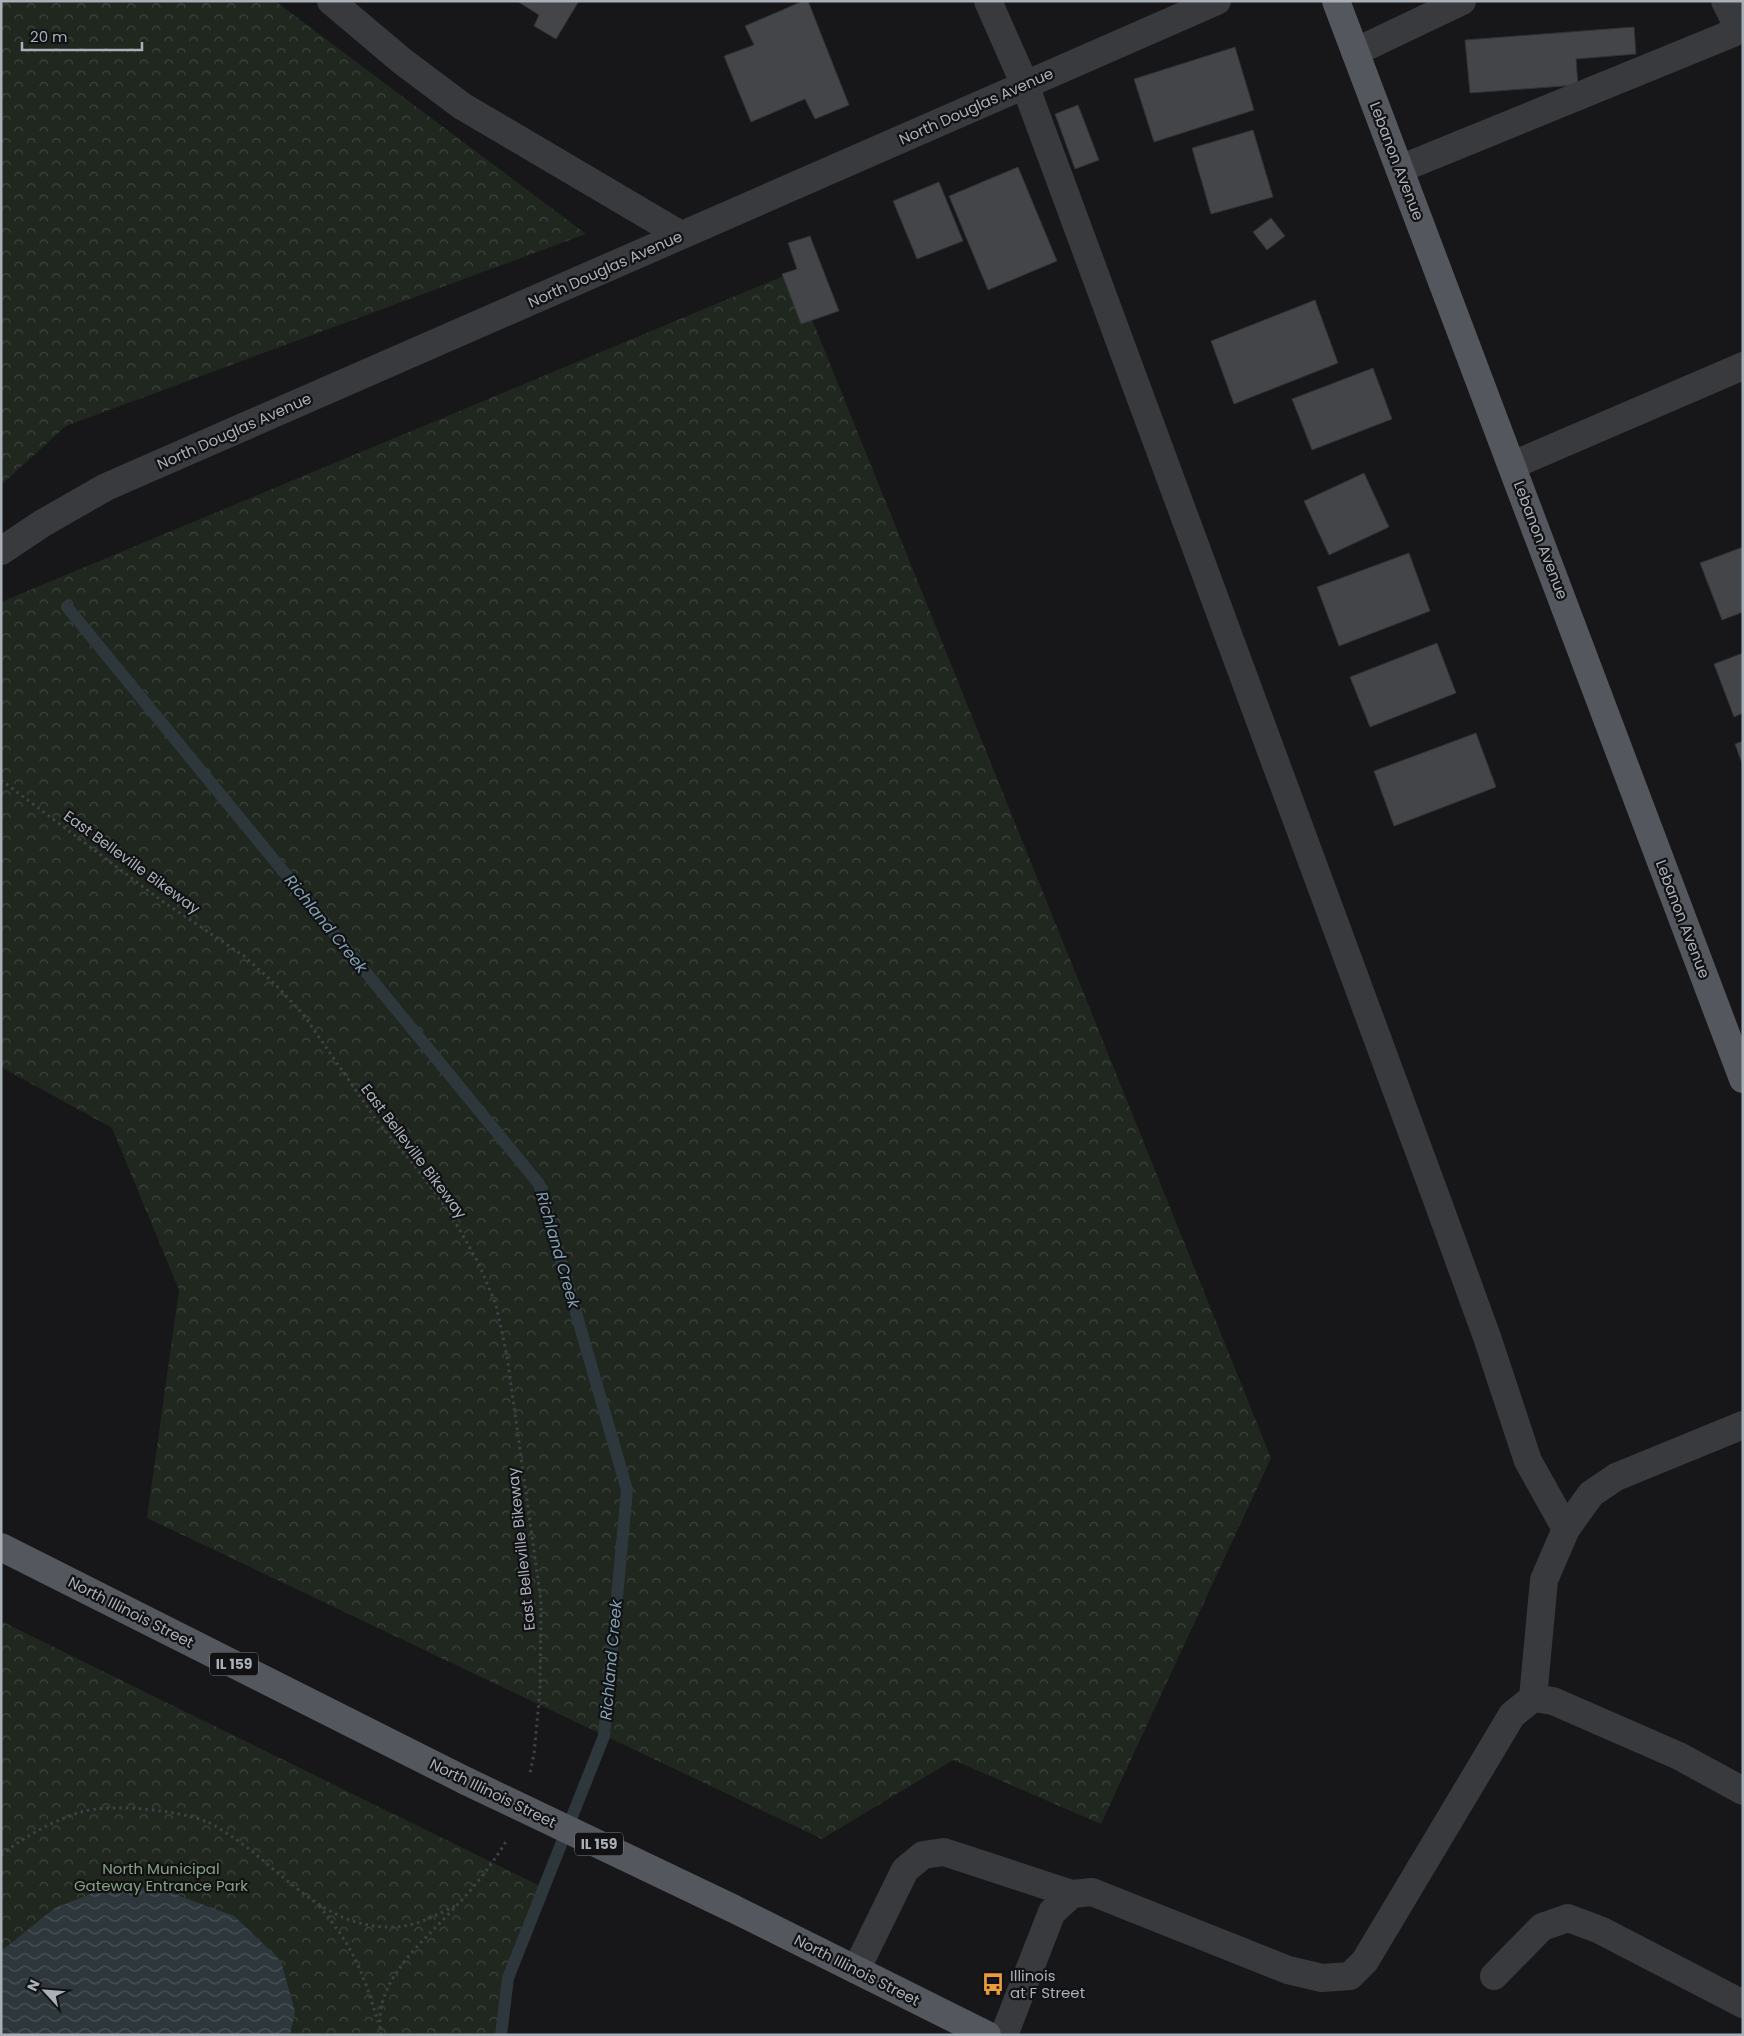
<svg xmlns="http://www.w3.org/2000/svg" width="1744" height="2036" font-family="Poppins,sans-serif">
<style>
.forest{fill:url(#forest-crowns)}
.water{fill:url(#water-waves)}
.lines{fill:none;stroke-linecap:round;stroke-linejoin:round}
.stream{stroke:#2e383c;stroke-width:12}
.building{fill:#444549;stroke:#313235}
.path{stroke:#3e4145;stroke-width:3;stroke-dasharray:2.5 4;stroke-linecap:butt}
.minor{stroke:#383a3e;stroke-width:28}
.major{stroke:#54575d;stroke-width:28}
.major-bridge{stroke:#54575d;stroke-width:28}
.labels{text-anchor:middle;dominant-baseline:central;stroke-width:4.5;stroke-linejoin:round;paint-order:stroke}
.shield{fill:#121214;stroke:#7c8187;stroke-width:1}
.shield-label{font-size:14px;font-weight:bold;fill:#aab0b8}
.street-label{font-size:15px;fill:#aab0b8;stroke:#121214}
.park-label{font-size:15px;fill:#84a282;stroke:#121214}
.poi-label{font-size:15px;fill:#aab0b8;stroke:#121214;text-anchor:start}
.water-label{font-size:16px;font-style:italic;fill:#82a1b2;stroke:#121214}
</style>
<defs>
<pattern id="forest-crowns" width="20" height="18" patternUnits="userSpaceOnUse" patternTransform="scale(1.25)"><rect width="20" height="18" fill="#1f271f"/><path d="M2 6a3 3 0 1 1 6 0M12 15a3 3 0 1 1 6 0" fill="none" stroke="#3d443d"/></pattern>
<pattern id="water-waves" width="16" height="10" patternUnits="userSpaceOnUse" patternTransform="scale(1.25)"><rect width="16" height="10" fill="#2e383c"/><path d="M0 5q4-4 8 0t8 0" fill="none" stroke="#4a5256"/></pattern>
</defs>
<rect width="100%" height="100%" fill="#171719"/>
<!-- forest -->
<g class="forest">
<path d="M1,1h274l311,233 -520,192 -65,59z"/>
<path d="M793,272l478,1186 -170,366 -148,-64 -131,79 -675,-321 32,-228 -67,-162 -111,-61v-465z"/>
<path d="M1,1621l543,267 -36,90 -7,57h-500z"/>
</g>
<!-- water -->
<path class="water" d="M110,1886l48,2 76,28 47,45 14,51 -5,23h-289v-84l54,-43z"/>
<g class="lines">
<!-- stream -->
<path class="stream" d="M67,607l472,577 88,306 -23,246 -96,242 -7,57"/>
</g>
<!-- building -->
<g class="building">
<path d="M517,1h62l-23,38 -22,-13 5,-11z"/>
<path d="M803,1h5l41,104 -34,14 -10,-20 -54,23 -27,-66 30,-11 -9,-19z"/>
<path d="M1634,27l2,27 -60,5 2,26 -108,8 -5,-53z"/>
<path d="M1235,47l19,63 -100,32 -20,-63z"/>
<path d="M1078,105l21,55 -24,9 -20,-55z"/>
<path d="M1253,130l20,67 -62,17 -19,-66z"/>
<path d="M1018,167l39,94 -69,29 -39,-94z"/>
<path d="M939,182l24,59 -46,18 -24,-58z"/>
<path d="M1271,218l14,18 -18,14 -14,-18z"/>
<path d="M810,236l29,75 -38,13 -19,-50 15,-5 -9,-26z"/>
<path d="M1315,300l23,63 -104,41 -23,-63z"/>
<path d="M1373,368l19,51 -80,31 -20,-51z"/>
<path d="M1364,473l25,54 -60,28 -25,-54z"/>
<path d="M1743,547v65l-21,8 -22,-57z"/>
<path d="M1409,553l21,58 -91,35 -22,-59z"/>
<path d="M1437,643l19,50 -86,34 -20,-50z"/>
<path d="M1743,653v60l-9,4 -20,-53z"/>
<path d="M1476,733l20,54 -102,39 -20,-55z"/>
<path d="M1743,741v25l-8,-22z"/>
</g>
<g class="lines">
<!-- path -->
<g class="path">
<path d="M1,780l161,121 82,55 31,28 28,30 74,107 37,44 36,48 28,49 18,43 11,51 34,245 -1,89 -6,64 -4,19"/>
<path d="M1,1855c25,-19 51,-34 80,-43 31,-9 96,-2 127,10 8,4 18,11 26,16 51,35 92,92 161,89 22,-1 41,-12 60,-21"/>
<path d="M319,1906c34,40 44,66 59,116"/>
<path d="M381,2035c-10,-55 45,-95 77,-131 19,-20 35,-41 49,-64"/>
</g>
<!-- minor -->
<g class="minor">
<path d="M331,1l71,60 60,45 219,129"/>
<path d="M988,1l37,84 415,1123 47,129 41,124 38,68"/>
<path d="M1355,52l107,-51"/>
<path d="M1400,169l333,-136 1,-14 -9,-18"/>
<path d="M1513,465l230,-99"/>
<path d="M1,551l42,-28 63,-36 1111,-486"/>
<path d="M1533,1698l11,-118 22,-51 25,-35 25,-17 127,-52"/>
<path d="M856,1970l49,-100 18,-15 21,-3 128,42"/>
<path d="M1494,1976l48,-49 26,-9 32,12 143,74"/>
<path d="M1004,2035l48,-123 20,-18 20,-2 196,78 34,8 28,-2 15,-15 147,-246 21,-17 20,3 126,55 64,35"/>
</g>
<!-- major -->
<g class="major">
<path d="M1336,1l407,1078"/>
<path d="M1,1547l465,234"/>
<path d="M732,1908l255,127"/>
</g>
<!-- major-bridge -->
<path class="major-bridge" d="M466,1781l266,127"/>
</g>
<!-- icons -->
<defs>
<symbol id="bus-bare" viewBox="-9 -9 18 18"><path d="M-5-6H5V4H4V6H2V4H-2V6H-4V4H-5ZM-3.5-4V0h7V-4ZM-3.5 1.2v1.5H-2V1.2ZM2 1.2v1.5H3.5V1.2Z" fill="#ea9b3e" stroke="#121214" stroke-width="2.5" paint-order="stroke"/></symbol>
</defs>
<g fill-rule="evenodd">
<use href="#bus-bare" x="977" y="1968" width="32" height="32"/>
</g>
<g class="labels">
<!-- shield labels -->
<g class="shield">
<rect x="210" y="1652.5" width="48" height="23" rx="4"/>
<rect x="575" y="1832.5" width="48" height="23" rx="4"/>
</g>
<g class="shield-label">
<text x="234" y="1664">IL 159</text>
<text x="599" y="1844">IL 159</text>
</g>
<!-- street labels -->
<g class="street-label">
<text transform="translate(976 106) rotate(-24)">North Douglas Avenue</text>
<text transform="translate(1397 161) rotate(69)">Lebanon Avenue</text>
<text transform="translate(605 269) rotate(-24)">North Douglas Avenue</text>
<text transform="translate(234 431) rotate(-24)">North Douglas Avenue</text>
<text transform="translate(1541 540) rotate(69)">Lebanon Avenue</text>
<text transform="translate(132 862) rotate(36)">East Belleville Bikeway</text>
<text transform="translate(1683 919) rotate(69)">Lebanon Avenue</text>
<text transform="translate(414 1151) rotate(53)">East Belleville Bikeway</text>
<text transform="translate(521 1549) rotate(-96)">East Belleville Bikeway</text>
<text transform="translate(131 1612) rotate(27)">North Illinois Street</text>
<text transform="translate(493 1793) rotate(26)">North Illinois Street</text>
<text transform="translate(857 1970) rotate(27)">North Illinois Street</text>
</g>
<!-- park labels -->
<g class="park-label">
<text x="161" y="1868">North Municipal<tspan x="161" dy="17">Gateway Entrance Park</tspan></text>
</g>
<!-- poi labels -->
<g class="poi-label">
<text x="1010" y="1975">Illinois<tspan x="1010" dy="17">at F Street</tspan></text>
</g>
<!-- water labels -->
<g class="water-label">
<text transform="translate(326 924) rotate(51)">Richland Creek</text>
<text transform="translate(558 1250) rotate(74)">Richland Creek</text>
<text transform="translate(611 1660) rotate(-85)">Richland Creek</text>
</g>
</g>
<!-- border -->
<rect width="1744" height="2036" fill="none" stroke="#aab0b8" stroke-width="5"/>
<!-- north arrow -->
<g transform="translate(45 1991) rotate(296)" stroke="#121214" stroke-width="4" paint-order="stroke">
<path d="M0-4L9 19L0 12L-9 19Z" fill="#aab0b8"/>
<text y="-8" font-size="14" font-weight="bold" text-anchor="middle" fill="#aab0b8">N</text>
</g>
<!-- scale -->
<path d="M22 42v8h120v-8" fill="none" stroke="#aab0b8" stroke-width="2.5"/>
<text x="30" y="42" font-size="15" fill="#aab0b8" stroke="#121214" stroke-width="4" paint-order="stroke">20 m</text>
</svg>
